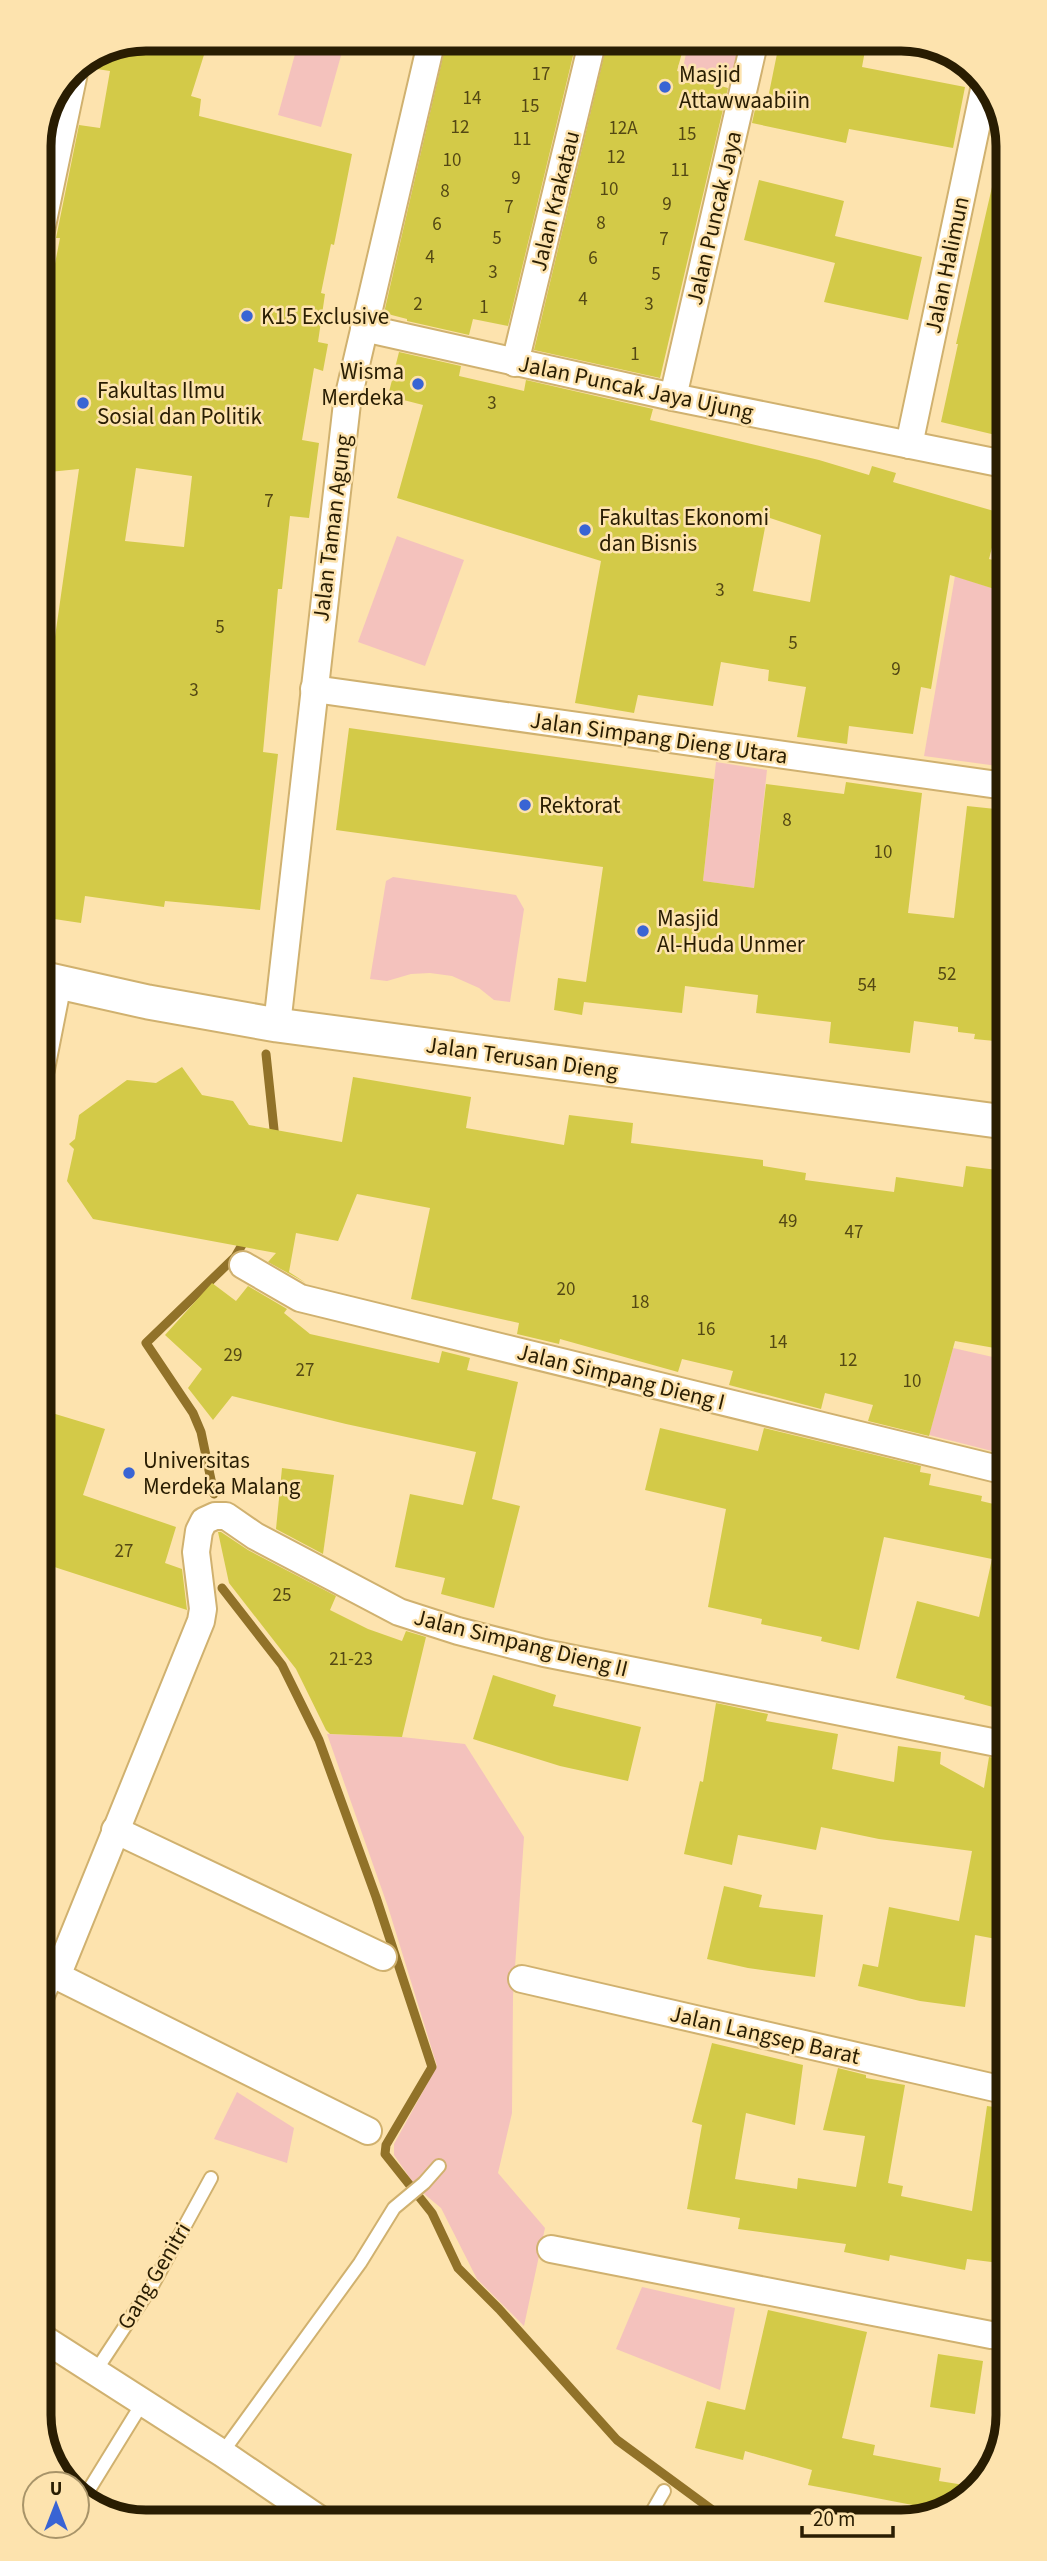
<svg xmlns="http://www.w3.org/2000/svg" width="1047" height="2561" font-family="'Source Sans 3',sans-serif">
<style>
.green{fill:#f4c2bd}
.lines{fill:none;stroke-linecap:round;stroke-linejoin:round}
.stream{stroke:#917229;stroke-width:9}
.building{fill:#d3ca48;fill-rule:evenodd}
.service-casing{stroke:#d0b16f;stroke-width:16}
.minor-casing{stroke:#d0b16f;stroke-width:30}
.tertiary-casing{stroke:#d0b16f;stroke-width:37}
.service{stroke:#fff;stroke-width:12}
.minor{stroke:#fff;stroke-width:26}
.tertiary{stroke:#fff;stroke-width:33}
.poi-dot{fill:#3964d4;stroke:#fde3ae;stroke-width:2.5}
.labels{text-anchor:middle;dominant-baseline:central;stroke-width:5;stroke-linejoin:round;paint-order:stroke}
.number-label{font-size:19px;fill:#544814}
.poi-label{font-size:23px;fill:#291d02;stroke:#fde3ae;text-anchor:start}
.street-label{font-size:23px;fill:#291d02;stroke:#fde3ae}
.rim{fill:none;stroke:#291d02;stroke-width:9}
</style>
<rect width="100%" height="100%" fill="#fde3ae"/>
<!-- green -->
<g class="green">
<path d="M665,39h79l-11,41 -50,-12 5,-24z"/>
<path d="M299,40l43,12 -21,75 -43,-12z"/>
<path d="M397,536l67,24 -39,106 -67,-24z"/>
<path d="M955,576l49,16 1,175 -81,-11z"/>
<path d="M716,762l51,8 -13,118 -51,-7z"/>
<path d="M393,877l123,18 8,14 -14,93 -16,-2 -15,-12 -27,-12 -22,-3 -19,1 -24,7 -17,-2 16,-98z"/>
<path d="M953,1348l53,12v39l-14,52 -63,-16z"/>
<path d="M327,1734l75,3 63,7 59,93 -11,159 -1,117 -14,60 47,55 -21,98 -47,-47 -36,-71 -24,-20 -23,-33v-11l43,-78 -49,-159z"/>
<path d="M237,2092l57,36 -7,35 -73,-24z"/>
<path d="M642,2287l93,21 -15,82 -104,-41z"/>
</g>
<g class="lines">
<!-- stream -->
<g class="stream">
<path d="M266,1054l9,85"/>
<path d="M214,1494l-13,-62 -8,-19 -47,-70 89,-86 11,-19"/>
<path d="M222,1588l60,77 37,75 57,157 56,170 -46,78 -1,9 47,59 26,55 41,41 118,131 98,72 4,6"/>
</g>
</g>
<!-- building -->
<g class="building">
<path d="M145,38l64,1 -18,57 10,3 -2,17 153,38 -18,91 -3,-1 -10,49 4,1 -7,48 10,2 -5,27 -9,-3 -12,72 17,3 -10,75 -19,-2 -8,73h-4l-15,163 15,2 -18,156 -95,-9 -1,6 -79,-11 -4,27 -40,-6 -1,-197 3,1 36,-252 -40,4v-127l21,-108h-4l23,-113 21,3 10,-57 -20,-3 -1,-6zM136,468l56,8 -8,71 -59,-6z"/>
<path d="M447,39h130l-69,287 -35,-7 -4,16 -62,-14v-2l-23,-6z"/>
<path d="M608,39h31l44,10 -6,22 41,9 -1,5 11,3 -68,290 -126,-28z"/>
<path d="M780,39h54l32,6 -4,22 103,20 -12,61 -104,-19 -3,14 -94,-20 6,-27 10,2z"/>
<path d="M759,180l85,21 -9,35 87,21 -14,63 -84,-18 11,-39 -91,-23z"/>
<path d="M992,187l11,1 1,249 -63,-15 17,-78h-2z"/>
<path d="M399,352l62,14 -2,10 65,15 2,-11 127,29 -3,11 169,40 50,15 3,-9 24,7 -3,9 108,31 -12,46 15,4v29l-54,-17 -19,114 -10,-2 -8,47 -64,-8 -2,18 -50,-7 9,-50 -38,-6 1,-11 -48,-8 -8,44 -75,-11 -4,18 -59,-10 26,-142 -204,-63 26,-93 -35,-9zM767,517l54,18 -11,67 -57,-11z"/>
<path d="M349,728l365,51 -11,102 51,7 12,-104 78,10 2,-12 76,11 -14,120 46,5 13,-112 38,4v232l-31,-3 1,-5 -17,-2v-5l-44,-6 -4,32 -81,-10 2,-21 -75,-9 2,-18 -73,-9 -3,27 -98,-11 -2,13 -28,-5 4,-32 28,4 17,-115 -267,-37z"/>
<path d="M182,1067l20,28 31,6 16,24 93,17 11,-65 118,20 -5,31 98,17 5,-30 64,8 -2,20 132,17v6l43,7 -1,7 89,12 2,-15 67,10 3,-21 39,5 1,179 -51,-9 -26,95 -61,-15 5,-16 -48,-12 -4,16 -92,-24 4,-14 -51,-12 -4,13 -118,-33 -1,5 -42,-10 2,-11 -108,-24 19,-91 -73,-14 -19,47 -42,-8 -7,39 17,11 -38,-21 8,-9 -183,-34 -26,-38 7,-32 -5,-5 6,-5 4,-24 48,-35 29,3z"/>
<path d="M212,1283l24,18 12,-15 39,23 -3,4 26,21 129,29 3,-12 28,7 -3,12 51,12 -26,117 28,7 -26,102 -53,-14 4,-16 -50,-11 15,-73 53,11 13,-53 -130,-28 -114,-28 -19,24 -25,-32 14,-19 -37,-34z"/>
<path d="M42,1410l63,19 -22,66 93,32 -11,36 17,6 5,41 -145,-47z"/>
<path d="M660,1428l98,23 6,-23 157,38 -1,6 11,2 -2,11 53,11 -1,5 25,6 1,204 -43,-12 1,-3 -69,-18 21,-77 62,16 13,-58 -108,-22 -25,113 -38,-9 1,-4 -61,-13 1,-5 -54,-12 18,-98 -81,-19z"/>
<path d="M282,1468l52,7 -11,79 -47,-25z"/>
<path d="M218,1532h3l27,18 88,46 -6,14 38,19 34,12 4,-10 20,6 -24,100 -72,-3 -4,-4 -30,-61 -67,-86z"/>
<path d="M493,1675l63,20 -3,11 88,21 -13,54 -68,-15 -87,-27z"/>
<path d="M716,1703l52,11 -2,7 72,13 -6,35 62,13 4,-36 43,6 -1,12 44,24 5,-31 18,3v181l-32,-6 -10,72 -45,-6 -62,-15 5,-22 15,3 11,-60 70,14 13,-70 -93,-12 -58,-12 -5,23 -78,-15 -6,30 -48,-11 16,-73 3,1z"/>
<path d="M724,1886l38,9 -3,12 64,8 -8,62 -67,-9 -41,-9z"/>
<path d="M712,2043l91,22 -8,60 -49,-12 -11,66 62,10 1,-11 58,9 9,-51 -42,-6 15,-62 28,7v3l39,7 -17,98 15,3 -2,10 71,15 15,-105 21,3v155l-41,-5 -2,11 -75,-15 -1,6 -45,-9 2,-8 -108,-15 2,-11 -53,-9 15,-84 -10,-3z"/>
<path d="M768,2310l99,22 -25,106 33,7 -2,10 68,13 -2,13 38,6 -33,24 -136,-26 4,-15 -67,-19 -2,9 -48,-12 12,-47 38,9z"/>
<path d="M938,2354l45,7 -8,53 -45,-7z"/>
</g>
<g class="lines">
<defs>
<g id="service">
<path d="M43,2008l14,-32"/>
<path d="M95,2372l58,-88 58,-106"/>
<path d="M222,2453l138,-190 34,-55 30,-25 15,-17"/>
<path d="M82,2501l61,-99"/>
<path d="M648,2519l16,-28"/>
</g>
<g id="minor">
<path d="M39,240l36,-172"/>
<path d="M364,328l309,69 331,67"/>
<path d="M515,363l78,-324"/>
<path d="M673,397l82,-358"/>
<path d="M909,445l76,-360"/>
<path d="M314,689l691,97"/>
<path d="M277,1025l70,-622 85,-364"/>
<path d="M41,1069l17,-86"/>
<path d="M243,1265l57,33 706,173"/>
<path d="M115,1830l268,127"/>
<path d="M522,1979l486,112"/>
<path d="M368,2131l-311,-155 144,-355 2,-12 -7,-57 3,-21 5,-10 11,-5h11l29,20 144,76 59,19 86,22 463,92"/>
<path d="M551,2249l440,86 17,1"/>
<path d="M44,2339l178,114 100,68"/>
</g>
<path id="tertiary" d="M41,978l107,24 129,23 728,97"/>
</defs>
<!-- service casing -->
<use href="#service" class="service-casing"/>
<!-- minor casing -->
<use href="#minor" class="minor-casing"/>
<!-- tertiary casing -->
<use href="#tertiary" class="tertiary-casing"/>
<!-- service -->
<use href="#service" class="service"/>
<!-- minor -->
<use href="#minor" class="minor"/>
<!-- tertiary -->
<use href="#tertiary" class="tertiary"/>
</g>
<!-- markers -->
<g class="poi-dot">
<circle cx="665" cy="87" r="7"/>
<circle cx="247" cy="316" r="7"/>
<circle cx="418" cy="384" r="7"/>
<circle cx="83" cy="403" r="7"/>
<circle cx="585" cy="530" r="7"/>
<circle cx="525" cy="805" r="7"/>
<circle cx="643" cy="931" r="7"/>
<circle cx="129" cy="1473" r="7"/>
</g>
<g class="labels">
<!-- number labels -->
<g class="number-label">
<text x="541" y="74">17</text>
<text x="472" y="98">14</text>
<text x="530" y="106">15</text>
<text x="460" y="127">12</text>
<text x="623" y="128">12A</text>
<text x="687" y="134">15</text>
<text x="522" y="139">11</text>
<text x="616" y="157">12</text>
<text x="452" y="160">10</text>
<text x="680" y="170">11</text>
<text x="516" y="178">9</text>
<text x="609" y="189">10</text>
<text x="445" y="191">8</text>
<text x="667" y="204">9</text>
<text x="509" y="207">7</text>
<text x="601" y="223">8</text>
<text x="437" y="224">6</text>
<text x="497" y="238">5</text>
<text x="664" y="239">7</text>
<text x="430" y="257">4</text>
<text x="593" y="258">6</text>
<text x="493" y="272">3</text>
<text x="656" y="274">5</text>
<text x="583" y="299">4</text>
<text x="418" y="304">2</text>
<text x="649" y="304">3</text>
<text x="484" y="307">1</text>
<text x="635" y="354">1</text>
<text x="492" y="403">3</text>
<text x="269" y="501">7</text>
<text x="720" y="590">3</text>
<text x="220" y="627">5</text>
<text x="793" y="643">5</text>
<text x="896" y="669">9</text>
<text x="194" y="690">3</text>
<text x="787" y="820">8</text>
<text x="883" y="852">10</text>
<text x="947" y="974">52</text>
<text x="867" y="985">54</text>
<text x="788" y="1221">49</text>
<text x="854" y="1232">47</text>
<text x="566" y="1289">20</text>
<text x="640" y="1302">18</text>
<text x="706" y="1329">16</text>
<text x="778" y="1342">14</text>
<text x="233" y="1355">29</text>
<text x="848" y="1360">12</text>
<text x="305" y="1370">27</text>
<text x="912" y="1381">10</text>
<text x="124" y="1551">27</text>
<text x="282" y="1595">25</text>
<text x="351" y="1659">21-23</text>
</g>
<!-- poi labels -->
<g class="poi-label">
<text x="679" y="74">Masjid<tspan x="679" dy="26">Attawwaabiin</tspan></text>
<text x="261" y="316">K15 Exclusive</text>
<text x="404" y="371" text-anchor="end">Wisma<tspan x="404" dy="26">Merdeka</tspan></text>
<text x="97" y="390">Fakultas Ilmu<tspan x="97" dy="26">Sosial dan Politik</tspan></text>
<text x="599" y="517">Fakultas Ekonomi<tspan x="599" dy="26">dan Bisnis</tspan></text>
<text x="539" y="805">Rektorat</text>
<text x="657" y="918">Masjid<tspan x="657" dy="26">Al-Huda Unmer</tspan></text>
<text x="143" y="1460">Universitas<tspan x="143" dy="26">Merdeka Malang</tspan></text>
</g>
<!-- street labels -->
<g class="street-label">
<text transform="translate(555 201) rotate(-76)">Jalan Krakatau</text>
<text transform="translate(714 218) rotate(-77)">Jalan Puncak Jaya</text>
<text transform="translate(947 265) rotate(-78)">Jalan Halimun</text>
<text transform="translate(636 388) rotate(12)">Jalan Puncak Jaya Ujung</text>
<text transform="translate(332 528) rotate(-83)">Jalan Taman Agung</text>
<text transform="translate(659 738) rotate(8)">Jalan Simpang Dieng Utara</text>
<text transform="translate(522 1058) rotate(8)">Jalan Terusan Dieng</text>
<text transform="translate(621 1377) rotate(14)">Jalan Simpang Dieng I</text>
<text transform="translate(521 1643) rotate(14)">Jalan Simpang Dieng II</text>
<text transform="translate(765 2035) rotate(13)">Jalan Langsep Barat</text>
<text transform="translate(154 2276) rotate(-59)">Gang Genitri</text>
</g>
</g>
<!-- crop -->
<path d="M0 0H1047V2561H0ZM146 51H901A95 95 0 0 1 996 146V2415A95 95 0 0 1 901 2510H146A95 95 0 0 1 51 2415V146A95 95 0 0 1 146 51Z" fill="#fde3ae" fill-rule="evenodd"/>
<path class="rim" d="M146 51H901A95 95 0 0 1 996 146V2415A95 95 0 0 1 901 2510H146A95 95 0 0 1 51 2415V146A95 95 0 0 1 146 51Z"/>
<!-- north arrow -->
<g transform="translate(56 2505)"><circle r="33" fill="#fde3ae" stroke="#a89469" stroke-width="2"/>
<path d="M0-5L12 26L0 18L-12 26Z" fill="#3964d4"/>
<text y="-10" font-size="19" font-weight="bold" text-anchor="middle" fill="#291d02">U</text>
</g>
<!-- scale -->
<path d="M802 2526v10h91v-10" fill="none" stroke="#291d02" stroke-width="3.5"/>
<text x="813" y="2526" font-size="21" fill="#291d02" stroke="#fde3ae" stroke-width="5" paint-order="stroke">20 m</text>
</svg>
